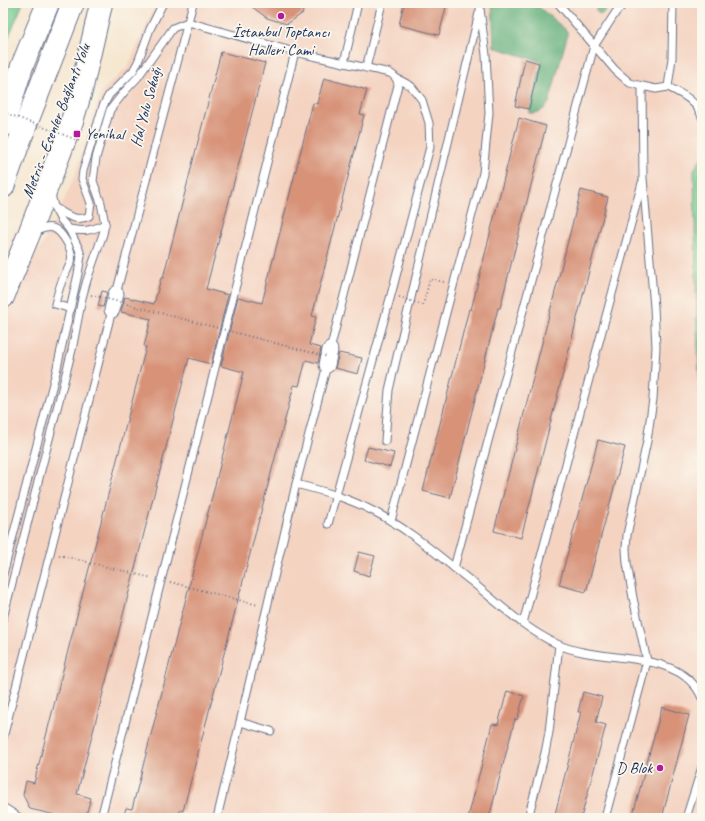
<svg xmlns="http://www.w3.org/2000/svg" width="705" height="821" font-family="Caveat,sans-serif">
<style>
.built{fill:#f4d3c1}
.green{fill:#75ca8d;stroke:#487c76}
.forest{fill:#60ae78;stroke:#3e6e6b}
.building{fill:#d79278}
.lines{fill:none;stroke-linecap:round;stroke-linejoin:round}
.lane-casing{stroke:#686f86;stroke-width:9}
.street-casing{stroke:#686f86;stroke-width:17}
.highway-casing{stroke:#686f86;stroke-width:24}
.path{stroke:#686f86;stroke-width:2;stroke-dasharray:1 3;stroke-linecap:butt}
.lane{stroke:#fff;stroke-width:7}
.street{stroke:#fff;stroke-width:15}
.highway{stroke:#fff;stroke-width:22}
.path-bridge{stroke:#686f86;stroke-width:2;stroke-dasharray:1 3;stroke-linecap:butt}
.poi-dot{fill:#b5179e;stroke:#fbf7ec;stroke-width:1.5}
.labels{text-anchor:middle;dominant-baseline:central;stroke-width:3.5;stroke-linejoin:round;paint-order:stroke}
.poi-label{font-size:16px;fill:#1b2f5e;stroke:#fbf7ec}
.street-label{font-size:16px;fill:#1b2f5e;stroke:#fbf7ec}
</style>
<rect width="100%" height="100%" fill="#fbf7ec"/>
<filter id="ink" filterUnits="userSpaceOnUse"><feTurbulence type="fractalNoise" baseFrequency=".025" numOctaves="2"/><feDisplacementMap in="SourceGraphic" scale="8" xChannelSelector="R" yChannelSelector="G"/><feConvolveMatrix kernelMatrix="1 2 1 2 8 2 1 2 1" color-interpolation-filters="sRGB"/></filter>
<filter id="wash" filterUnits="userSpaceOnUse"><feTurbulence type="fractalNoise" baseFrequency=".012" numOctaves="4" result="noise"/><feDisplacementMap in="SourceGraphic" scale="16" xChannelSelector="R" yChannelSelector="G"/><feGaussianBlur stdDeviation="0.9" result="paint"/><feColorMatrix in="noise" values="0 0 0 0 0 0 0 0 0 0 0 0 0 0 0 0 0 1.4 0 .05"/><feComposite in="paint" operator="in"/></filter>
<g filter="url(#wash)">
<rect width="100%" height="100%" fill="#f6e7d1"/>
<!-- built -->
<path class="built" d="M157,3h545v153l-8,15 3,156 5,105v386h-699v-491l18,-49 10,-15 18,-30 26,-57 26,-85 26,-23z"/>
<!-- green -->
<g class="green">
<path d="M3,3h20l-20,47z"/>
<path d="M701,158l1,3v272l-5,-106 -3,-157z"/>
</g>
<!-- forest -->
<g class="forest">
<path d="M492,3h42l31,26 3,4 -19,70c-5,7 -11,11 -20,10l13,-51 -48,-15z"/>
<path d="M597,3h15l-10,11h-3l-3,-3z"/>
</g>
<g id="blocks">
<!-- building -->
<g class="building">
<path d="M247,3h54l2,10 -16,11 -20,-6z"/>
<path d="M404,3h43l-8,32 -40,-10z"/>
<path d="M221,52l44,11 -59,226 22,6 -17,69 -22,-6 -112,436 14,4 -5,17 -11,3h-7l-38,-9 -7,-14 3,-14 8,2 112,-436 -2,-1 7,-27 -30,-7 4,-15 29,7 7,-26h2z"/>
<path d="M525,59l14,4 -10,46 -14,-3z"/>
<path d="M324,78l43,12 -7,24 4,1 -52,201 4,1 -7,28 12,3 -3,15 -12,-3 -7,26 -5,-1 -111,426 -3,-1 -2,8h-55l3,-10 6,1 112,-437 -23,-6 17,-69 24,6 51,-200 4,1z"/>
<path d="M519,118l27,8 -46,182h-2l-48,190 -27,-7 46,-182 2,1z"/>
<path d="M581,190l27,7 -87,341 -27,-7z"/>
<path d="M102,291l5,1 -4,15 -5,-1z"/>
<path d="M339,353l23,5 -4,16 -23,-6z"/>
<path d="M598,440l27,7 -39,145 -27,-7z"/>
<path d="M368,447l26,6 -4,14 -26,-7z"/>
<path d="M359,552l16,4 -6,20 -15,-5z"/>
<path d="M507,691l17,5 -7,24 -2,-1 -26,99h-21l24,-94 6,1z"/>
<path d="M583,692l19,5 -6,25 10,3 -25,93h-27l27,-106h-3z"/>
<path d="M662,707l27,8 -27,103h-30z"/>
</g>
</g>
</g>
<g filter="url(#ink)">
<use href="#blocks" fill-opacity="0" stroke="#686f86" stroke-width="1"/>
<g class="lines">
<defs>
<g id="lane">
<path d="M558,3l57,67 15,13 12,3 1,92 11,129 2,40 -3,52 -6,42 -20,94 -1,14 1,14 6,35 14,63 -42,157"/>
<path d="M188,22l107,30 95,21c5,3 8,6 8,12l-68,265"/>
<path d="M344,63l14,-60"/>
<path d="M366,68l16,-65"/>
<path d="M642,86l14,3 12,-2 4,-29 1,-55"/>
<path d="M668,87c14,7 29,14 34,30"/>
<path d="M54,207c11,7 22,16 35,9l2,-13 -9,-24 1,-8 20,-65 6,-11 24,-24 5,-9 12,-33 13,-26"/>
<path d="M69,229c14,3 22,2 36,-5"/>
<path d="M35,232c5,-2 11,-6 18,-4 9,3 21,23 18,33 -2,7 -6,13 -9,20 -3,7 -5,15 -7,23l16,5"/>
<path d="M116,294l77,-291"/>
<path d="M385,441l4,-51 90,-377"/>
<path d="M296,484c27,7 52,14 77,27 36,18 67,46 99,71 27,22 53,47 85,62 39,19 109,6 137,41 4,4 6,9 8,13"/>
<path d="M391,521l92,-348 6,-60 -3,-58 -6,-46 1,-6"/>
<path d="M328,524l63,-229 39,-148 -1,-24 -7,-23 -11,-14 -15,-8"/>
<path d="M454,568l140,-522 22,-34 9,-9"/>
<path d="M3,574l53,-202 22,-98 3,-18 -2,-7 -10,-20 -8,-9 -7,-13 -3,-13"/>
<path d="M3,618l69,-268 10,-52 5,-18 16,-46 2,-10 -4,-21 -8,-22 3,-23 14,-48 15,-19 13,-14 35,-49 15,-6"/>
<path d="M523,623l119,-440"/>
<path d="M240,722l31,9"/>
<path d="M3,738l109,-428"/>
<path d="M3,807l17,11"/>
<path d="M101,818l194,-766"/>
<path d="M217,818l23,-96 56,-238 31,-119"/>
<path d="M528,818l17,-65 4,-21 10,-87"/>
<path d="M686,818l16,-51"/>
</g>
<g id="street">
<path d="M112,310l4,-16"/>
<path d="M327,365l3,-15"/>
</g>
<g id="highway">
<path d="M3,126l19,-60 26,-63"/>
<path d="M3,187l15,-42 55,-142"/>
<path d="M3,297l26,-63 43,-113 9,-30 20,-87"/>
</g>
</defs>
<!-- lane casing -->
<use href="#lane" class="lane-casing"/>
<!-- street casing -->
<use href="#street" class="street-casing"/>
<!-- highway casing -->
<use href="#highway" class="highway-casing"/>
<!-- path -->
<g class="path">
<path d="M91,295l9,2"/>
<path d="M423,305l7,-26 14,3"/>
<path d="M59,555l93,23"/>
<path d="M170,582l88,23"/>
</g>
<!-- lane -->
<use href="#lane" class="lane"/>
<!-- street -->
<use href="#street" class="street"/>
<!-- highway -->
<use href="#highway" class="highway"/>
<!-- path-bridge -->
<g class="path-bridge">
<path d="M3,112l77,29"/>
<path d="M100,297l228,60"/>
<path d="M399,297l24,8"/>
</g>
</g>
</g>
<!-- markers -->
<g class="poi-dot">
<circle cx="281" cy="16" r="4"/>
<rect x="73" y="130" width="8" height="8" rx="2"/>
<circle cx="660" cy="768" r="4"/>
</g>
<g class="labels">
<!-- poi labels -->
<g class="poi-label">
<text x="281" y="32">İstanbul Toptancı<tspan x="281" dy="18">Halleri Cami</tspan></text>
<text x="85" y="134" text-anchor="start">Yenihal</text>
<text x="652" y="768" text-anchor="end">D Blok</text>
</g>
<!-- street labels -->
<g class="street-label">
<text transform="translate(146 107) rotate(-75)">Hal Yolu Sokağı</text>
<text transform="translate(56 121) rotate(-69)">Metris - Esenler Bağlantı Yolu</text>
</g>
</g>
<!-- margin -->
<rect width="705" height="821" fill="none" stroke="#fbf7ec" stroke-width="16"/>
</svg>
